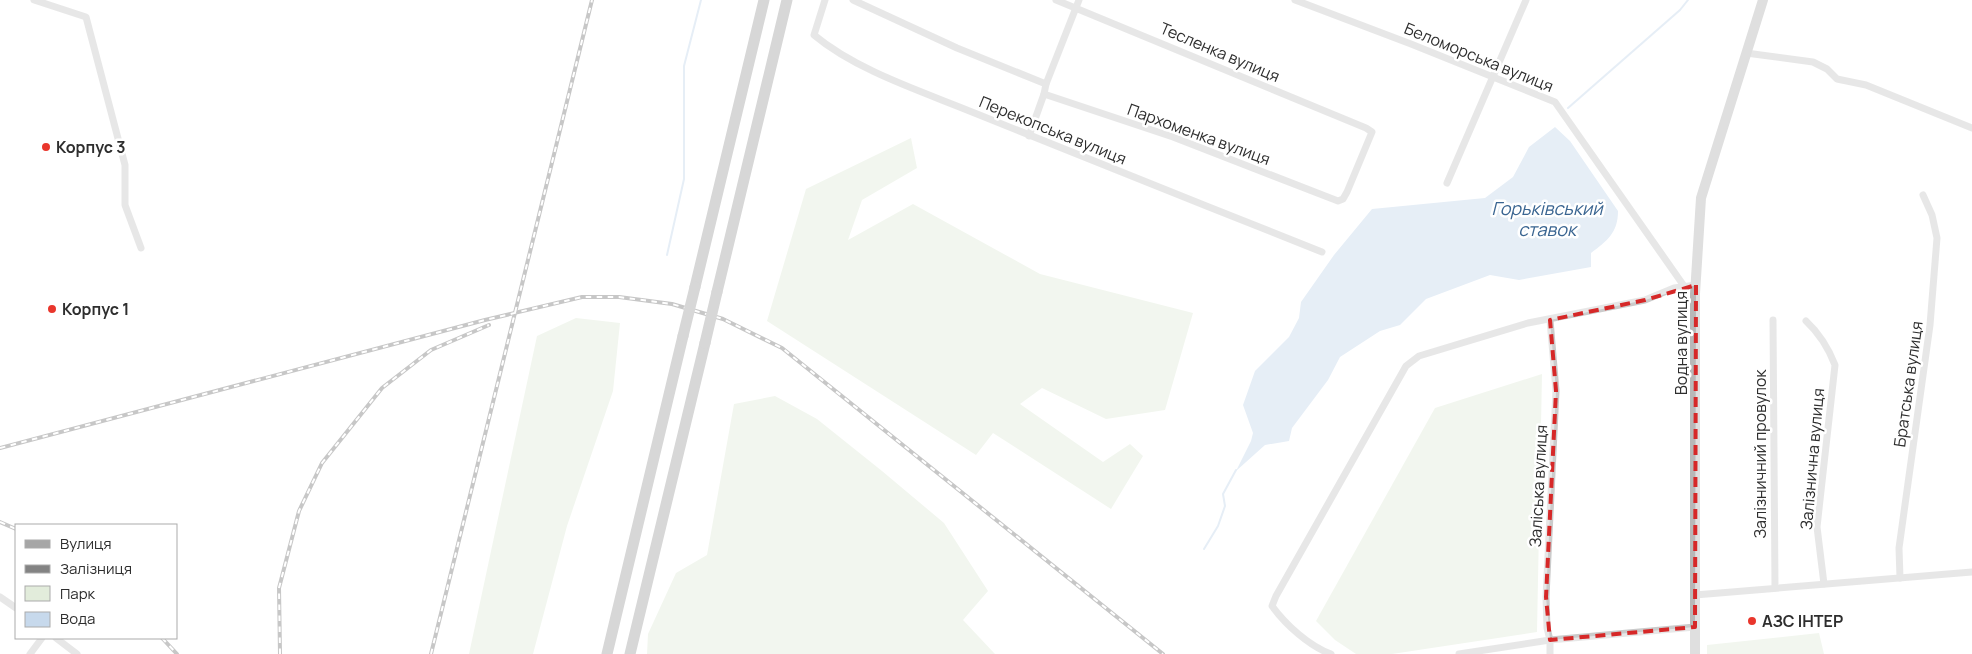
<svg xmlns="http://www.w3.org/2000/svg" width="1972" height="654" font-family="Manrope,sans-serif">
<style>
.green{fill:#e2ecdb}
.water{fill:#c7d9ec}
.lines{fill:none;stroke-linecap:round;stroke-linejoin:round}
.stream{stroke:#c7d9ec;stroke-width:2}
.street{stroke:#cbcbcb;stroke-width:7}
.secondary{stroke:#b8b8b8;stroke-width:10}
.primary{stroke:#a6a6a6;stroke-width:11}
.rail-casing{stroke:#838383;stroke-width:4}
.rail{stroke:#fff;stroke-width:2;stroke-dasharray:5.5;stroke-linecap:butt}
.primary-bridge{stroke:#a6a6a6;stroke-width:11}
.marked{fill:none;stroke:#d62828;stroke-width:4;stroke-dasharray:10 6;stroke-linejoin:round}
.poi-dot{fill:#e9362c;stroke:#fff;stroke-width:2}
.labels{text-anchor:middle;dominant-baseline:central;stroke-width:5;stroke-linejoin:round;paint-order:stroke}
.street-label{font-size:16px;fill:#2e2e2e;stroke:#fff}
.poi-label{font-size:16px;font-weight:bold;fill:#2e2e2e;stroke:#fff;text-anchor:start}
.water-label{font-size:18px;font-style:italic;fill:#3a6591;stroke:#fff}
</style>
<rect width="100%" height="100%" fill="#fff"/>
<!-- green -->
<g class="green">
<path d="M911,138l6,30 -55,32 -14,40 65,-36 127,70 153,39 -28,97 -59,9 -64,-31 -22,16 83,58 27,-18 13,12 -32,53 -118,-76 -17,22 -209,-134 39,-132z"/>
<path d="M576,318l44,5 -7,68 -46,135 -34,128h-64l68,-318z"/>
<path d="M1542,374l-5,258 -145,22h-36l-21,-14 -19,-19 119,-213z"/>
<path d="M775,396l42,23 65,52 62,52 44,68 -25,29 32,34h-348l1,-20 28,-61 31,-18 27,-151z"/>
<path d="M1819,633l5,21h-117v-9z"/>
</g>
<!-- water -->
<path class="water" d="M1555,127l15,14 48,70c0,22 -11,30 -27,42v14l-72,13 -29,-5 -64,24 -26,26 -20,6 -40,26 -12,23 -36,48 -3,13 -24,4 -29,26 15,-30 2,-8 -10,-28 12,-34 34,-34 10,-19 2,-16 33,-47 38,-46 113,-11 28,-21 16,-30z"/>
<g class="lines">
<!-- stream -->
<g class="stream">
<path d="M1568,108l112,-98 8,-10"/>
<path d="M667,255l17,-76v-113l17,-66"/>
<path d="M1204,549l14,-23 7,-20 -2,-12 13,-24"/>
</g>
<!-- street -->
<g class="street">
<path d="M34,0l52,17 39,148v40l16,43"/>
<path d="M825,0l-11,35c43,36 110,57 163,79 115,47 230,92 345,138"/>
<path d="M853,0l104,48 89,36"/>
<path d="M1295,0l116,44 144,58 129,184"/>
<path d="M1746,53l67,9 14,7 10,10 29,6 106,43"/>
<path d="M1044,94l129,43 165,64 5,-2 4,-7 25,-60 -6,-4 -310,-128"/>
<path d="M1029,136l15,-42 2,-10 33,-84"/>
<path d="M1447,183l79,-183"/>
<path d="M1550,320l6,71 -10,206 1,31 3,12v14"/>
<path d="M1773,320l2,268"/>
<path d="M1806,321c14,13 22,26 29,44l-18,162 7,57"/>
<path d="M1900,578l-1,-30 31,-223 7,-87 -5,-23 -9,-20"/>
<path d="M1695,595l277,-23"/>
<path d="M0,597l16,11"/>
<path d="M56,638l21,16"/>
<path d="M30,654l12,-16"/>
<path d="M1331,654c-22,-8 -45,-29 -59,-48l4,-10 130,-230 13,-10 109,-33 117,-23 29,-12 22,-3"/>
<path d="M1459,654l91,-14 145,-13"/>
</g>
<!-- secondary -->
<path class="secondary" d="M1695,654v-360l6,-96 62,-198"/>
<!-- primary -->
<g class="primary">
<path d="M695,287l69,-287"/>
<path d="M717,292l70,-292"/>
<path d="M607,654l76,-318"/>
<path d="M630,654l75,-311"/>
</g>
<defs>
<g id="rail">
<path d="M0,448l485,-128 97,-23h37l53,7 51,15 59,29 381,306"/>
<path d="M0,522l16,7"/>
<path d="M162,638l15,16"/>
<path d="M280,654l-1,-66 20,-77 23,-48 60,-75 49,-38 58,-25"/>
<path d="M431,654l161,-654"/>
</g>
</defs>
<!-- rail casing -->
<use href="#rail" class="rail-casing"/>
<!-- rail -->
<use href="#rail" class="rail"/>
<!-- primary-bridge -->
<g class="primary-bridge">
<path d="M683,336l12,-49"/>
<path d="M705,343l12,-51"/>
</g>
</g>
<!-- marked area -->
<path d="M0 0H1972V654H0ZM1696,285l-1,342 -145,13 -4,-43 10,-206 -6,-71 95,-20z" fill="#fff" fill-opacity=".55" fill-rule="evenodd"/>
<path class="marked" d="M1696,285l-1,342 -145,13 -4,-43 10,-206 -6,-71 95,-20z"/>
<!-- markers -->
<g class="poi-dot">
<circle cx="46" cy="147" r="5"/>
<circle cx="52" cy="309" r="5"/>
<circle cx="1752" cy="621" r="5"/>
</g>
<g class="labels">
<!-- street labels -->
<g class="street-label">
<text transform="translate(1220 52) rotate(23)">Тесленка вулиця</text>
<text transform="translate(1479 57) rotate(22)">Беломорська вулиця</text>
<text transform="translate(1053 130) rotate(22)">Перекопська вулиця</text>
<text transform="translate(1199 134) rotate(20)">Пархоменка вулиця</text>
<text transform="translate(1681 343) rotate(-90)">Водна вулиця</text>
<text transform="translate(1908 384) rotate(-82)">Братська вулиця</text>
<text transform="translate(1760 454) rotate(-90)">Залізничний провулок</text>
<text transform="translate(1812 459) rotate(-85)">Залізнична вулиця</text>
<text transform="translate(1538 486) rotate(-87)">Заліська вулиця</text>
</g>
<!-- poi labels -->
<g class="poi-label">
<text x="56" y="147">Корпус 3</text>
<text x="62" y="309">Корпус 1</text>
<text x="1762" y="621">АЗС ІНТЕР</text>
</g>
<!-- water labels -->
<g class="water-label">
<text x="1547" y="208">Горьківський<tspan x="1547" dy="21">ставок</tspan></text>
</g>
</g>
<!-- legend -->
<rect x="15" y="524" width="162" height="115" fill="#ffffff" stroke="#ababab"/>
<rect x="25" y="540" width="25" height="8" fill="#a6a6a6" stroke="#ababab"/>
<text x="60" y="549" font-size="15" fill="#2e2e2e">Вулиця</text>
<rect x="25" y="565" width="25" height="8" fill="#838383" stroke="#ababab"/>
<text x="60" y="574" font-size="15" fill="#2e2e2e">Залізниця</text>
<rect x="25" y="586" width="25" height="15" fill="#e2ecdb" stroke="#ababab"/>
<text x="60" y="599" font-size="15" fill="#2e2e2e">Парк</text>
<rect x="25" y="612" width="25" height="15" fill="#c7d9ec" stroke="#ababab"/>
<text x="60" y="624" font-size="15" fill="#2e2e2e">Вода</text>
</svg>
